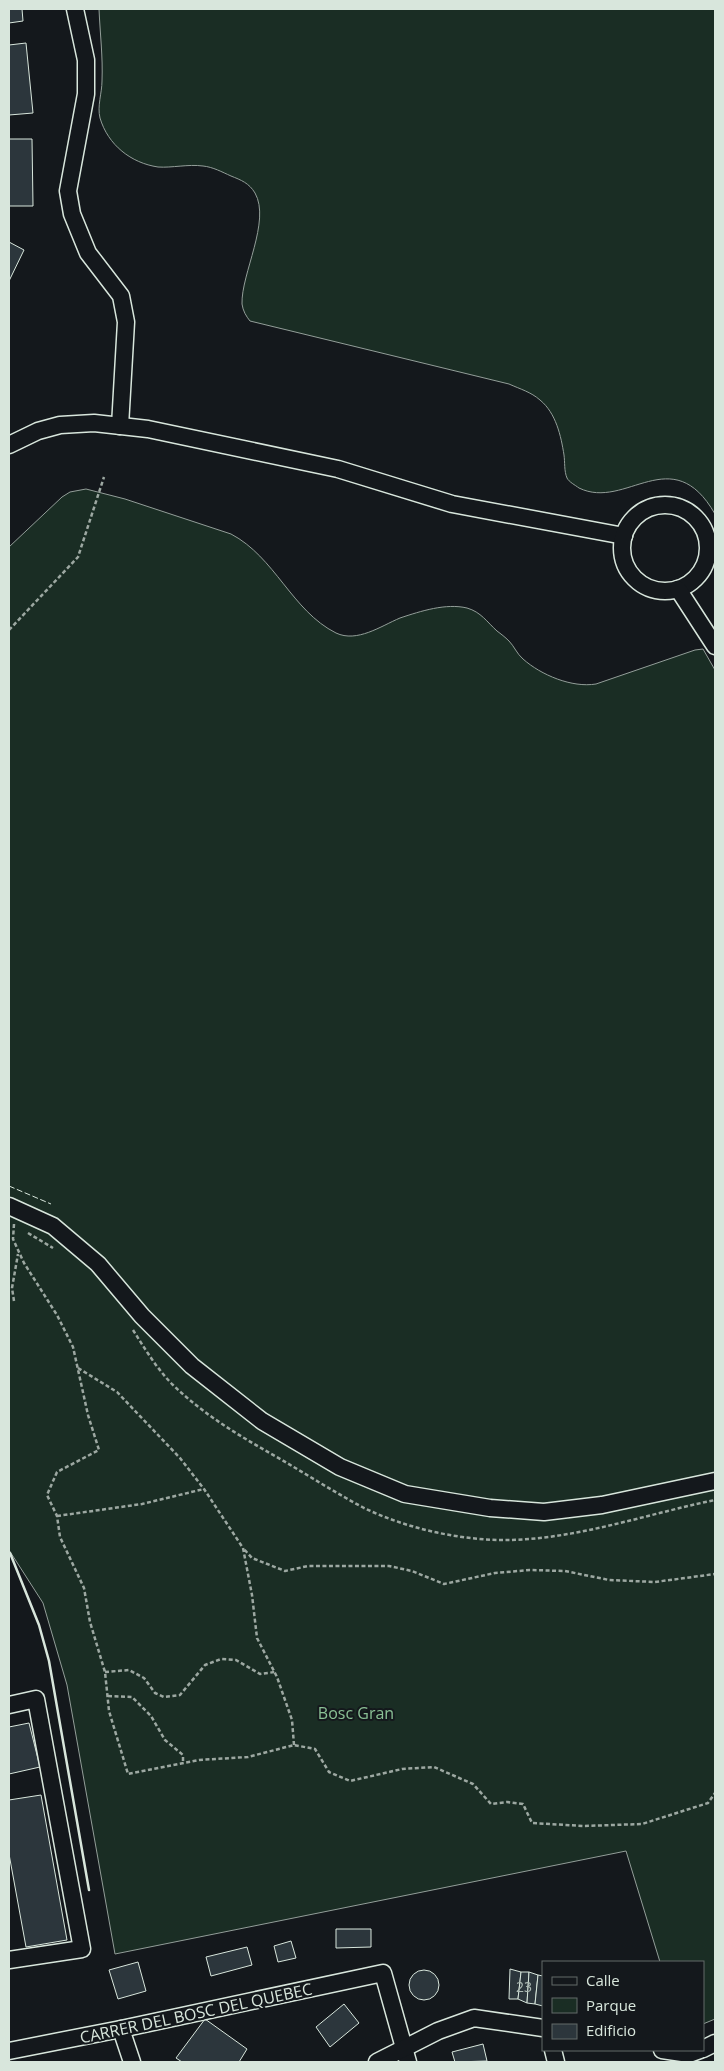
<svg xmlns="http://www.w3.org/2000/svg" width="724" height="2071" font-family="'Open Sans',sans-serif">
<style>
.green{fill:#1a2d24;stroke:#939e99}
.building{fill:#2c363c;stroke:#d8e6dc}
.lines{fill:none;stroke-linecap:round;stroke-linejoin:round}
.minor-casing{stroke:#d8e6dc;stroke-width:19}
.path{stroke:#9da8a2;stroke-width:2.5;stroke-dasharray:4 2.5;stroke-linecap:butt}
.minor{stroke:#14181c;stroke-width:16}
.fence{stroke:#d8e6dc;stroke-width:1;stroke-dasharray:6 2.5;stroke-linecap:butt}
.wall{stroke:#d8e6dc;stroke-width:2.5}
.labels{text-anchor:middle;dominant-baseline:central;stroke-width:4;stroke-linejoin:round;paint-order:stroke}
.number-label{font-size:14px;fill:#adbab4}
.park-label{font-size:16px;fill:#8ac095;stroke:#14181c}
.street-label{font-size:16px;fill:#d8e6dc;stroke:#14181c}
</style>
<rect width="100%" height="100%" fill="#14181c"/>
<!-- green -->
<g class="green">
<path d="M99,9h616v505c-43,-75 -89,-3 -136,-26 -4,-3 -10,-6 -12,-10 -3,-7 -2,-16 -3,-23 -3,-19 -8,-42 -24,-55 -9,-8 -20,-11 -31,-16l-259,-63c-4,-5 -7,-10 -8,-17 -1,-30 29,-83 13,-111 -6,-10 -14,-13 -24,-17 -9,-4 -18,-9 -28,-10 -15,-2 -31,2 -45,1 -27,-4 -50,-22 -58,-49 -3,-12 2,-25 2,-37 1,-24 -2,-48 -3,-72z"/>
<path d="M86,489l39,10 106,35c44,23 61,77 105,99 21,10 45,-7 64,-15 21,-7 46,-15 67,-10 14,4 20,14 30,23 4,3 8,6 12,10 5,5 8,13 14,18 18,16 49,29 73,25l99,-34 8,-1 12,21v1349l-12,5v-62h-43l-34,-111 -511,103 -48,-269 -24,-82 -34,-53v-1003l53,-50 8,-5z"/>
</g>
<!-- building -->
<g class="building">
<path d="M9,9h13l1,12 -14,2z"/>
<path d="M26,43l7,70 -24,2v-70z"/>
<path d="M9,139h23l1,67h-24z"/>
<path d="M9,242l15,8 -15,31z"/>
<path d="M29,1723l11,44 -31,7v-47z"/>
<path d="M41,1795l26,145 -41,7 -17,-93v-54z"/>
<path d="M336,1929h35v18l-35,1z"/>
<path d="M291,1941l5,17 -18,4 -4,-16z"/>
<path d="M247,1947l5,18 -41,11 -5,-19z"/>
<path d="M138,1962l8,29 -28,8 -9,-29z"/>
<path d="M510,1969l11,3 -3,27h-9z"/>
<circle cx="424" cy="1985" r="15"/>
<path d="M521,1972h8l-2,31 -9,-4z"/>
<path d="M529,1972l9,3 -3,29 -8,-1z"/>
<path d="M538,1975l5,1v30l-8,-2z"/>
<path d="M344,2004l15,19 -29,24 -14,-20z"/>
<path d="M205,2019l42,30 -8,13h-57l-6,-4z"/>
<path d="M483,2044l4,17 -32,1 -3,-10z"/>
</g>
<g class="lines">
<defs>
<g id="minor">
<path d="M75,9l11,51v34l-18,97 4,23 16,39 33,43 5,26 -6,104"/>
<path d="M9,445l29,-14 22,-6 34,-2 54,6 190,40 114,35 172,32"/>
<circle cx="665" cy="548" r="43"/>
<path d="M678,589l37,57"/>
<path d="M9,1206l44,20 45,38 44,52 50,50 70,55 78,46 65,27 85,14 54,4 58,-7 113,-24"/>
<path d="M9,1705l27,-6 46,250 -73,11"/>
<path d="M121,2029l11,33"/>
<path d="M703,2049l12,-6"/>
<path d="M553,2050l3,12"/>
<path d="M662,2050l27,4 11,-4"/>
<path d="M9,2051l112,-22 262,-56 25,89"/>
<path d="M377,2062l61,-31 36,-13 69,10"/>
</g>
</defs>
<!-- minor casing -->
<use href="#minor" class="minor-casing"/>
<!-- path -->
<g class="path">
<path d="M9,630l69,-73 26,-80"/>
<path d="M14,1224l-1,15 11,24 33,52 16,32 15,68 11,35 -42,22 -10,23 10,21 3,21 24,51 6,34 15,50 4,39 19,63 71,-14 49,-3 46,-12 21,4 14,23 21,9 52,-12 32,-2 39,17 18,20 16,-2 16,2 9,19 52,3 58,-2 66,-21 7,-10"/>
<path d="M28,1233l25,15"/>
<path d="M14,1301l-2,-13 6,-34"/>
<path d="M133,1330c12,19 24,39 40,55 32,31 70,53 109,75 27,16 54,33 82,48 44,21 98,33 147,32 70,-2 136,-26 204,-40"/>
<path d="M78,1368l39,24 63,66 24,31 39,59"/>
<path d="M57,1516l85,-12 62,-15"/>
<path d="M105,1672l24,-2 15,8 11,15 9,4 16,-2 25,-30 16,-6 15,1 24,14 15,-2"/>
<path d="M108,1696l24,1 19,19 14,24 18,15v8"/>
<path d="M294,1745l-2,-25 -15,-43 -20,-39 -5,-43 -9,-47 9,10 33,13 23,-5h81l23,5 32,13 51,-11 35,-3 35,1 44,9 46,2 60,-8"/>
</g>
<!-- minor -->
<use href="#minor" class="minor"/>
<!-- fence -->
<path class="fence" d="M9,1186l42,18"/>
<!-- wall -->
<path class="wall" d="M10,1553l29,72 10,36 40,229"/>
</g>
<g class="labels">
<!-- number labels -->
<g class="number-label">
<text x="524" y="1986">23</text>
</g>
<!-- park labels -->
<g class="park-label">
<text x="356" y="1713">Bosc Gran</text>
</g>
<!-- street labels -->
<g class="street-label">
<text transform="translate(196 2013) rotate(-12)">CARRER DEL BOSC DEL QUEBEC</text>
</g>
</g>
<!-- border -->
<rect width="724" height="2071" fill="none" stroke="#d8e6dc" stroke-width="20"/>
<!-- legend -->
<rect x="542" y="1961" width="162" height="90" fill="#14181c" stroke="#626a69"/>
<rect x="552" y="1977" width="25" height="8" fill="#14181c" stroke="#626a69"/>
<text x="586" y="1986" font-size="15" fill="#d8e6dc">Calle</text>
<rect x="552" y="1998" width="25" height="15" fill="#1a2d24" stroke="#626a69"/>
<text x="586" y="2011" font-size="15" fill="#d8e6dc">Parque</text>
<rect x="552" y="2024" width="25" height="15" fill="#2c363c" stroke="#626a69"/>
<text x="586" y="2036" font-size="15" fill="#d8e6dc">Edificio</text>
</svg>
